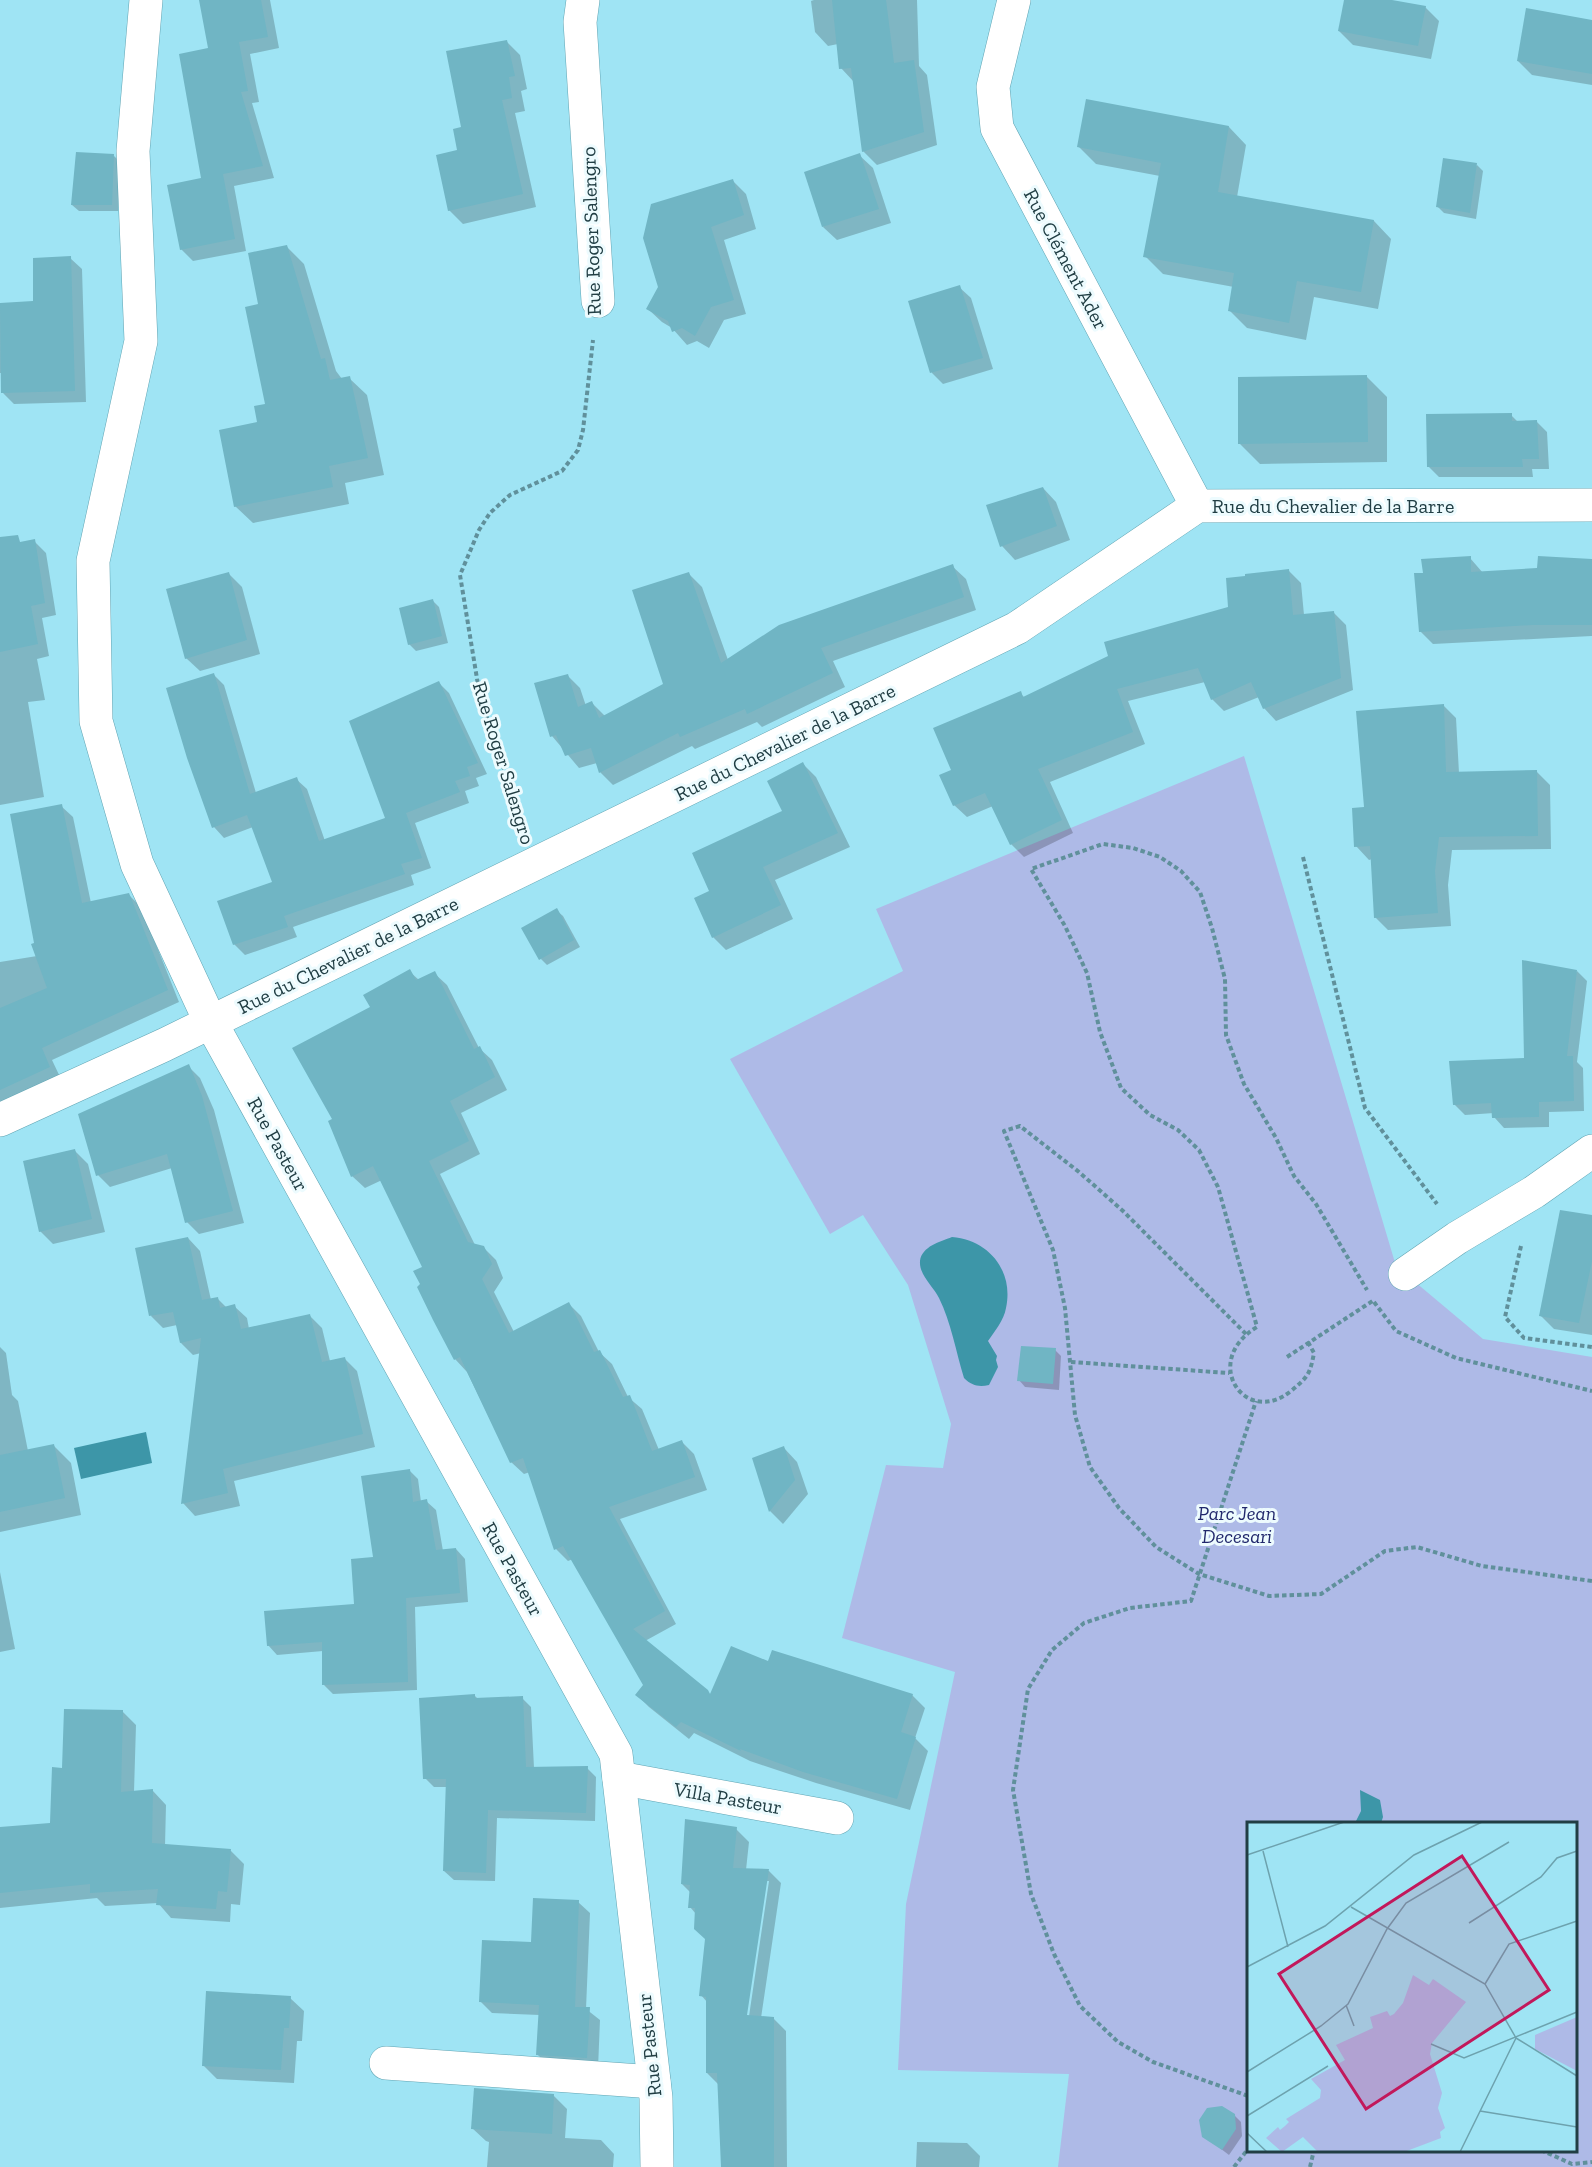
<svg xmlns="http://www.w3.org/2000/svg" width="1592" height="2167" font-family="'Zilla Slab',serif">
<style>
.green{fill:#aebae7;fill-rule:evenodd}
.water{fill:#3d96a8}
.shadow{fill:#0003;fill-rule:evenodd}
.building{fill:#70b5c4}
.lines{fill:none;stroke-linecap:round;stroke-linejoin:round}
.minor-casing{stroke:#60a4b3;stroke-width:34}
.path{stroke:#60909b;stroke-width:4;stroke-dasharray:4.5 3;stroke-linecap:butt}
.minor{stroke:#fff;stroke-width:33}
.labels{text-anchor:middle;dominant-baseline:central;stroke-width:6;stroke-linejoin:round;paint-order:stroke}
.street-label{font-size:20px;fill:#213e44;stroke:#edfbfe}
.park-label{font-size:20px;font-style:italic;fill:#21286c;stroke:#edfbfe}
.inset-road{fill:none;stroke:#6da2ae;stroke-width:1.5}
.view{fill:#c2185b;fill-opacity:0.15;stroke:#c2185b;stroke-width:3}
.inset-edge{fill:none;stroke:#213e44;stroke-width:3}
</style>
<rect width="100%" height="100%" fill="#9fe4f4"/>
<!-- green -->
<path class="green" d="M1244,756l152,510 87,73 109,18v810h-534l11,-93 -171,-4 8,-166 49,-232 -113,-34 44,-173 57,3 8,-44 -43,-139 -45,-70 -33,19 -100,-175 173,-88 -27,-62zM1248,1824h328v326h-328z"/>
<!-- water -->
<g class="water">
<path d="M952,1237c37,3 62,34 54,71 -2,12 -11,23 -18,33l9,15 -1,4 2,7 -9,18c-10,2 -17,1 -25,-7 -8,-26 -13,-56 -25,-80 -6,-12 -20,-23 -19,-37 2,-15 20,-19 32,-24z"/>
<path d="M146,1432l6,31 -71,16 -7,-31z"/>
<path d="M1360,1790l20,10 3,17 -2,6h-26l6,-12z"/>
</g>
<!-- shadow -->
<g class="shadow">
<path d="M200,0h70l9,48 -29,6 9,48 -7,1 22,75 -40,8 12,65 -53,10 -12,-12 22,-70 7,-130z"/>
<path d="M814,0h103l2,66 8,9 10,70 -60,20 -14,-14 -9,-69 -13,-14 -3,-24 -10,2 -13,-14 -4,-31z"/>
<path d="M1346,0h37l42,7 14,14 -8,38 -78,-14 -14,-14z"/>
<path d="M1592,22v63l-60,-10 -14,-14z"/>
<path d="M506,41l14,14 7,34 -6,2 4,20 -10,2 21,94 -73,17 -14,-14 13,-82z"/>
<path d="M1229,127l17,18 -9,52 137,24 17,18 -13,70 -64,-12 -8,43 -59,-12 -17,-17 4,-24 -71,-13 -18,-18 15,-80 -64,-12 -17,-17z"/>
<path d="M859,155l14,13 18,55 -54,17 -14,-13z"/>
<path d="M114,156l6,6 -2,49h-39l-7,-6z"/>
<path d="M1477,165l6,6 -7,48 -32,-6 -7,-7z"/>
<path d="M733,181l13,13 10,35 -32,11 22,74 -22,6 -15,28 -12,-7 -10,4 -15,-17 -10,-6 -14,-13z"/>
<path d="M286,246l18,18 32,107 6,8 7,-1 18,17 17,80 -39,8 4,21 -96,19 -18,-17 23,-83 9,-18 -7,-100z"/>
<path d="M70,258l12,11 4,133 -72,2 -11,-11 -1,-20h-2v-69l35,-1z"/>
<path d="M959,287l12,11 22,71 -50,15 -11,-11 -22,-71z"/>
<path d="M1367,377l20,20v65l-127,2 -20,-20z"/>
<path d="M1511,415l7,7 18,-1 11,11 2,37h-17l1,8h-94l-11,-11z"/>
<path d="M1043,488l13,14 14,38 -55,20 -13,-14z"/>
<path d="M0,540l9,6 25,-5 12,12 10,62 -14,3 7,38 -12,3 8,41 -17,2 16,95 -44,8z"/>
<path d="M1470,558l13,15 55,-3 54,-9v75l-159,8 -13,-13 4,-56z"/>
<path d="M952,566l14,13 10,31 -143,51 12,26 -83,40 -5,-5 -62,27 -3,-3 -79,39 -13,-13 -3,-9 -18,5 -27,-32 15,-61 13,13 6,18 6,-3 13,13 60,-31 24,-111 13,13 26,73z"/>
<path d="M1289,571l12,12 3,32 30,-2 12,12 7,65 -77,31 -12,-13 -5,-11 -35,14 -12,-12 -7,-17 -77,19 17,43 -95,38 23,51 -49,24 -13,-13 -18,-38 -26,11 -13,-12 -1,-34 67,-78 5,5 205,-90z"/>
<path d="M228,573l14,14 18,67 -60,17 -14,-13z"/>
<path d="M433,601l6,6 9,36 -32,8 -7,-7z"/>
<path d="M214,675l10,10 32,108 40,-14 11,10 18,52 62,-22 52,-136 10,10 38,81 -11,4 3,8 -14,5 4,12 -54,20 16,45 -20,7 3,10 -121,42 4,10 -52,18 -11,-11 40,-61 -21,-56 -29,11 -10,-11 -26,-70z"/>
<path d="M1443,705l13,13 3,55 78,-1 13,13 1,64 -99,1 -4,35 3,41 -63,4 -13,-13 -3,-58 -3,1 -13,-14 9,-38z"/>
<path d="M803,764l13,13 34,70 -75,33 18,39 -67,31 -13,-13 -2,-45 74,-81z"/>
<path d="M61,806l12,11 18,86 38,-8 12,12 38,95 -127,58 9,19 -61,28v-145l37,-6 -1,-12z"/>
<path d="M556,910l7,6 17,31 -33,18 -6,-6z"/>
<path d="M409,971l10,9 15,-7 13,12 32,63 13,12 15,30 -46,23 19,41 -40,20 35,71 8,2 13,13 7,18 -9,14 20,40 55,-28 12,12 18,36 13,12 16,33 14,12 17,41 23,-8 12,12 13,36 -87,29 56,105 -31,17 66,54 58,-32 143,32 13,13 -10,30 13,13 -18,59 -94,-27 -66,-22 -56,-28 -5,6 -40,-32 -12,-12 8,-10 -72,-126 -5,2 -12,-12 -26,-77 -6,2 -13,-12 -44,-90 -12,-13 -33,-74 2,-17 -42,-88 -17,8 -13,-12 -18,-56 38,-113z"/>
<path d="M1577,971l10,10 -10,81 6,6 1,43 -35,1v15l-45,1 -10,-11v-4l-29,2 -11,-11 72,-45z"/>
<path d="M188,1066l12,12 14,32 30,113 -45,11 -12,-12 -15,-54 -62,19 -12,-12z"/>
<path d="M75,1151l13,13 17,68 -52,12 -13,-13z"/>
<path d="M1592,1216v119l-38,-6 -13,-13z"/>
<path d="M188,1238l12,13 11,49 6,-2 10,10 7,-2 13,12 2,11 61,-13 12,12 8,33 14,-3 13,13 18,76 -141,34 6,25 -45,10 -12,-13 18,-150 -8,2 -12,-12 -4,-18 -14,3 -12,-12z"/>
<path d="M0,1347l6,6 6,42 6,6 10,50 26,-5 17,17 10,52 -81,17z"/>
<path d="M1055,1350l6,6 -2,34 -34,-3 -6,-7z"/>
<path d="M784,1448l13,14 11,32 -25,30 -13,-13 -16,-52z"/>
<path d="M409,1470l9,9 3,23 5,-1 10,9 7,41 13,-2 9,10 3,43 -53,5 2,83 -84,4 -9,-9 -1,-34 -46,4 -9,-10 88,-40z"/>
<path d="M0,1572l15,77 -15,3z"/>
<path d="M474,1695l4,4 44,-1 9,9 3,61h53l9,9 -1,44 -98,-3 -2,63 -41,-1 -10,-9 3,-84h-13l-9,-9z"/>
<path d="M122,1711l14,14 -2,67 19,-1 13,14 -1,41 66,5 13,13 -4,41 -9,-1 -1,18 -59,-4 -13,-15 -53,3 -8,-8 -97,10v-79l52,-5 12,-55z"/>
<path d="M736,1829l13,13 -3,28 23,1 12,12 -20,135 13,1 12,12 1,136h-64l-4,-82 -12,-12v-71l-6,-7 6,-55 -11,-26 -6,-7 1,-14 -9,-9zM766,1881h3l-21,142 -3,-1z"/>
<path d="M578,1902l12,11 -4,96 14,11 -2,49 -49,-3 -12,-12 3,-39 -48,-2 -12,-12z"/>
<path d="M290,1998l14,13 -2,30h-5l-3,42 -77,-4 -14,-14z"/>
<path d="M553,2095l14,14 -2,29 36,2 13,14 -1,13h-126l2,-25 -3,-1 -14,-13z"/>
<path d="M1234,2115l7,7 1,14 -13,19 -25,-19z"/>
<path d="M917,2142l50,1 13,13 -1,11h-63z"/>
</g>
<!-- building -->
<g class="building">
<path d="M199,0h62l7,37 -29,5 9,49 -7,1 22,74 -40,8 12,65 -55,11 -13,-65 34,-7 -22,-124 29,-6z"/>
<path d="M832,0h54l8,63 20,-3 10,72 -62,20 -11,-84 -12,1z"/>
<path d="M1344,0h48l34,6 -8,40 -80,-15z"/>
<path d="M1526,8l66,12v54l-75,-13z"/>
<path d="M507,40l8,36 -6,1 3,21 -10,2 21,94 -75,17 -12,-56 21,-5 -4,-21 8,-2 -15,-76z"/>
<path d="M1086,99l143,27 -11,66 156,28 -13,72 -64,-11 -8,42 -61,-12 6,-38 -91,-16 18,-94 -84,-16z"/>
<path d="M76,152l38,2 -2,51h-41z"/>
<path d="M860,153l19,56 -57,18 -18,-55z"/>
<path d="M1443,158l34,5 -7,50 -34,-6z"/>
<path d="M733,179l11,36 -33,12 23,73 -23,7 -16,29 -13,-8 -10,4 -4,-11 -22,-12 12,-22 -15,-49 8,-34z"/>
<path d="M287,245l34,114 4,-1 5,22 20,-4 18,82 -39,8 4,21 -99,20 -15,-77 38,-8 -3,-16 11,-2 -20,-97 13,-3 -10,-51z"/>
<path d="M71,256l4,135 -74,2 -1,-90 33,-2v-43z"/>
<path d="M960,285l23,73 -53,15 -22,-72z"/>
<path d="M1367,375l1,67 -130,2v-67z"/>
<path d="M1512,413v8l25,-1 2,39h-17l1,8h-96l-1,-53z"/>
<path d="M1043,487l14,39 -57,21 -14,-42z"/>
<path d="M18,535l2,7 15,-3 10,64 -14,3 7,38 -38,8v-115z"/>
<path d="M1471,556v16l66,-4 1,-12 54,3v66h-60l-113,7 -5,-59h9l-2,-14z"/>
<path d="M953,564l11,33 -143,51 12,25 -86,41 -2,-5 -65,28 -2,-4 -79,40 -8,-25 -26,8 -9,-21 -6,2 -16,-54 34,-9 10,33 14,-6 7,17 64,-34 -31,-94 57,-18 32,91 58,-38z"/>
<path d="M1289,569l4,46 41,-4 7,67 -78,31 -12,-27 -40,18 -13,-32 -81,21 16,43 -95,37 24,51 -52,25 -25,-52 -32,13 -14,-31 12,-5 -18,-42 88,-37 2,6 85,-41 -4,-14 124,-35 -2,-29 19,-2v-2z"/>
<path d="M229,572l18,68 -62,19 -19,-70z"/>
<path d="M433,599l9,37 -34,9 -9,-37z"/>
<path d="M214,673l36,121 47,-17 22,64 66,-23 -36,-97 90,-40 39,82 -11,4 3,9 -15,5 5,11 -54,21 16,45 -21,6 4,10 -121,42 4,11 -55,18 -16,-44 55,-19 -25,-67 -35,13 -25,-70 -21,-70z"/>
<path d="M1444,704l2,68 91,-2 1,66 -99,1 -4,34 3,42 -64,5 -4,-72 -16,1 -2,-39 12,-1 -8,-96z"/>
<path d="M803,762l35,71 -75,34 18,38 -69,33 -18,-40 15,-7 -17,-38 90,-42 -15,-30z"/>
<path d="M62,804l20,99 47,-10 39,97 -126,58 8,19 -50,23v-82l47,-20 -16,-44 3,-1 -24,-129z"/>
<path d="M557,908l17,32 -35,20 -18,-32z"/>
<path d="M1522,960l55,10 -10,86h6l1,45 -35,1v15l-47,1 -1,-15 -38,2 -4,-44 75,-3z"/>
<path d="M410,969l6,11 19,-9 39,78 6,-3 15,31 -45,24 19,40 -40,20 39,81 16,4 8,18 -10,15 27,54 60,-31 25,50 6,-2 23,47 7,-2 22,56 30,-11 13,37 -86,30 56,104 -32,18 75,61 2,4 21,-48 37,15 4,-11 141,44 -12,38 15,5 -19,62 -94,-27 -63,-23 1,2 -60,-29 -5,5 -41,-32 8,-10 -80,-139 -9,4 -31,-92 -13,5 -50,-106 -6,3 -21,-40 -16,-33 3,-3 -7,-13 9,-4 -49,-101 -22,11 -23,-56 4,-2 -40,-71 78,-41 -7,-12z"/>
<path d="M189,1064l13,32 31,115 -48,12 -18,-69 -71,22 -18,-62z"/>
<path d="M75,1149l17,70 -53,13 -16,-71z"/>
<path d="M1560,1210l32,5v46l-13,62 -40,-7z"/>
<path d="M188,1237l14,63 16,-3 2,11 15,-4 6,25 69,-15 12,48 23,-5 18,77 -140,35 5,24 -47,11 20,-166 -21,5 -7,-31 -24,4 -14,-68z"/>
<path d="M1021,1346l35,2 -3,36 -36,-3z"/>
<path d="M54,1444l11,54 -65,14v-57z"/>
<path d="M784,1446l11,34 -26,32 -17,-54z"/>
<path d="M410,1469l3,33 14,-3 9,51 20,-2 4,45 -54,5 2,84 -86,3v-43l-55,4 -3,-35 90,-7 -3,-45 22,-2 -12,-81z"/>
<path d="M475,1694v4l48,-2 3,71 62,-1 -2,47 -98,-3 -2,63 -43,-2 3,-92h-23l-4,-81z"/>
<path d="M64,1709l59,1 -2,82 32,-3 -1,54 79,6 -4,43 -9,-1 -2,18 -60,-4 2,-16 -68,4v-9l-90,9v-66l50,-4 2,-56 10,1z"/>
<path d="M685,1819l52,8 -4,41 36,1 -22,146 27,2v150h-53l-4,-94h-11v-76l-7,-1 6,-57 -11,-10 1,-21h-7l2,-23 -9,-1z"/>
<path d="M533,1898l46,2 -4,107h15l-3,51 -51,-3 3,-50 -60,-3 3,-62 49,2z"/>
<path d="M206,1991l85,5 -2,32h-5l-3,42 -79,-4z"/>
<path d="M474,2088l80,6 -2,40 -81,-5z"/>
<path d="M1222,2106l13,8 1,15 -14,21 -20,-13 -3,-17 8,-12z"/>
</g>
<g class="lines">
<defs>
<g id="minor">
<path d="M146,0l-13,151 8,190 -48,220 3,160 41,143 73,157 406,733 40,344 1,69"/>
<path d="M583,0l-3,22 18,279"/>
<path d="M1014,0l-21,87 4,41 200,378"/>
<path d="M0,1120l164,-75 853,-417 180,-122 395,-1"/>
<path d="M1405,1274l52,-36 77,-46 58,-41"/>
<path d="M619,1778l218,40"/>
<path d="M386,2063l268,19"/>
</g>
</defs>
<!-- minor casing -->
<use href="#minor" class="minor-casing"/>
<!-- path -->
<g class="path">
<path d="M523,826l-43,-129 -20,-122 19,-45 11,-17 20,-18 52,-24 16,-21 5,-20 10,-90"/>
<path d="M1303,857l62,251 72,96"/>
<path d="M1521,1246l-16,71 19,21 68,9"/>
<path d="M1374,1302l22,29 60,27 136,33"/>
<path d="M1246,1334l-123,-123 -44,-39 -59,-46 -16,5 49,119 12,58 10,107 15,52 29,41 37,39 43,27 70,22 52,-2 64,-43 32,-4 65,19 110,15"/>
<path d="M1308,1342l6,11c-4,21 -6,24 -23,38 -46,37 -91,-30 -34,-64l-39,-140 -19,-37 -21,-20 -28,-15 -29,-27 -21,-56 -13,-59 -22,-47 -34,-57 72,-25 30,4 27,9 21,14 19,21 12,36 13,51 1,56 18,49 32,54 18,38 22,28 51,86"/>
<path d="M1287,1357l87,-57"/>
<path d="M1071,1362l158,11"/>
<path d="M1248,2096l-95,-34 -35,-20 -38,-36 -26,-52 -23,-60 -18,-104 15,-101 24,-39 32,-27 46,-15 61,-7 65,-200"/>
<path d="M1541,2150l31,14 20,-2"/>
<path d="M1234,2167l14,-18"/>
<path d="M1310,2167l4,-17"/>
</g>
<!-- minor -->
<use href="#minor" class="minor"/>
</g>
<g class="labels">
<!-- street labels -->
<g class="street-label">
<text transform="translate(591 231) rotate(-92)">Rue Roger Salengro</text>
<text transform="translate(1066 259) rotate(62)">Rue Clément Ader</text>
<text x="1333" y="506">Rue du Chevalier de la Barre</text>
<text transform="translate(785 742) rotate(-26)">Rue du Chevalier de la Barre</text>
<text transform="translate(504 763) rotate(73)">Rue Roger Salengro</text>
<text transform="translate(348 955) rotate(-26)">Rue du Chevalier de la Barre</text>
<text transform="translate(278 1144) rotate(61)">Rue Pasteur</text>
<text transform="translate(513 1569) rotate(61)">Rue Pasteur</text>
<text transform="translate(728 1798) rotate(10)">Villa Pasteur</text>
<text transform="translate(649 2045) rotate(-96)">Rue Pasteur</text>
</g>
<!-- park labels -->
<g class="park-label">
<text x="1237" y="1513">Parc Jean<tspan x="1237" dy="23">Decesari</tspan></text>
</g>
</g>
<!-- overview -->
<g transform="translate(1247 1822)">
<rect width="330" height="330" fill="#9fe4f4"/>
<path d="M166,153l16,10 4,-6 33,23 -34,41 -2,11 12,39 -4,15 7,20 -5,4 1,6 -37,14h-86l-15,-15 -21,15 -16,-14 12,-11 2,3 5,-4 4,-4 -3,-3 34,-21 1,-8 -10,-11 34,-19 -9,-15 37,-17 -3,-11 17,-6 3,5 4,-2 9,-11zM330,195v54l-42,-22v-14z" fill="#aebae7"/>
<path class="inset-road" d="M16,29l25,96M0,33l97,-33M104,85l134,77 31,54M222,101l72,-46 16,-19 20,-7M0,145l78,-41 89,-71 68,-33M238,162l24,-40 68,-23M99,183l8,21M269,216l61,38M184,222l33,14 113,-46M0,250l74,-46 27,-22 39,-75 19,-26 103,-61M233,289l97,16M0,294l81,-50M0,311l20,19M213,330l56,-114"/>
<path class="view" d="M215,34l87,134 -183,119 -87,-135z"/>
<rect width="330" height="330" class="inset-edge"/>
</g>
</svg>
